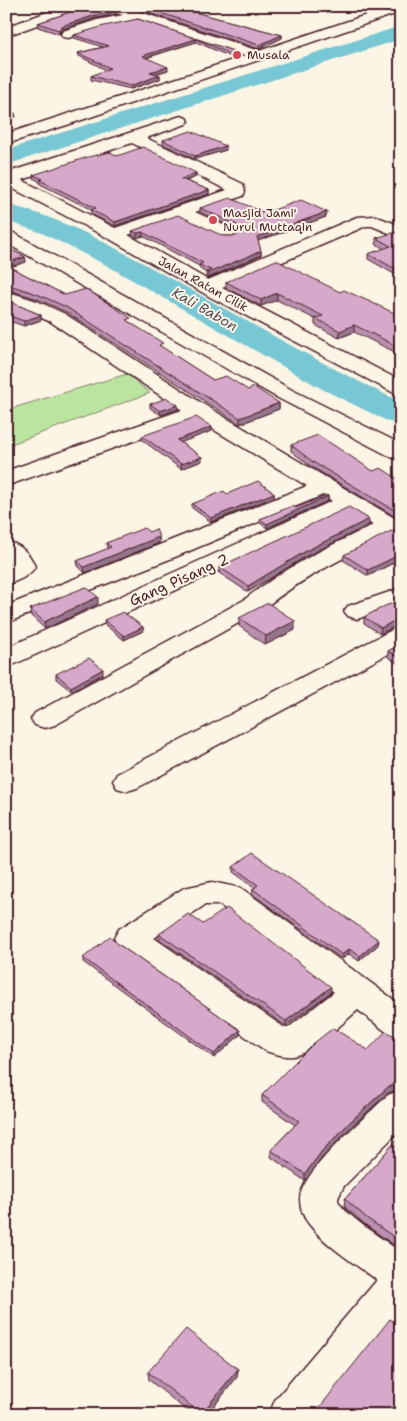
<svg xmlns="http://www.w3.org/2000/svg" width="407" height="1421" font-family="'Shantell Sans',sans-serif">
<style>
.green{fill:#bbe4a1;stroke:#828266}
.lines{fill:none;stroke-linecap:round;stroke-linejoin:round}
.river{fill:#78c7d4;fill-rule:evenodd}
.minor-casing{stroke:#4a1f2b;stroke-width:3}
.minor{fill:#fcf5e5;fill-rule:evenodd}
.wall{fill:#b890ae;stroke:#4a1f2b}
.shaded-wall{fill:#96768d;stroke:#4a1f2b}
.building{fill:#d6a8ca;stroke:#4a1f2b}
.poi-dot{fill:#d1495b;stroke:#fcf5e5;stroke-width:2}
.labels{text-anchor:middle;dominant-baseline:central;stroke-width:4;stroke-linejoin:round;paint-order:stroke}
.far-poi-label{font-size:12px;fill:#4a1f2b;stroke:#fcf5e5;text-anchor:start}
.far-street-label{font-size:12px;fill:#4a1f2b;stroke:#fcf5e5}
.far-water-label{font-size:14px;font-style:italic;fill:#58515e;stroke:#fcf5e5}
.street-label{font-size:15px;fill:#4a1f2b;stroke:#fcf5e5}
</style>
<rect width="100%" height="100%" fill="#fcf5e5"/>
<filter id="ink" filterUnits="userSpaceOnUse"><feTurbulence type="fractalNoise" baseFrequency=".02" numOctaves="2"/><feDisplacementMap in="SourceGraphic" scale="10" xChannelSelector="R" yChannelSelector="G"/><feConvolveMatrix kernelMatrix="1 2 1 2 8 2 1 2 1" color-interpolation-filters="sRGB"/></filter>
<g filter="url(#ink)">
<!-- green -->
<path class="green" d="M127,374l23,19 -144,53v-36z"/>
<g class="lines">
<!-- river -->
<g class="river">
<path d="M401,26v13l-395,126v-15z"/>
<path d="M6,204c64,16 121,50 178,82 72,40 143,81 217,116v23l-12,-3 -65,-32 -218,-125 -64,-32 -36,-12z"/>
</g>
<defs>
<g id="minor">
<path d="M64,6h19l-1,3 -76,27v-9z"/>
<path d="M102,6h20l137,45 134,-45h8v6l-334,113 -61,19v-10l239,-78 -107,-36 -34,7 -36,11 -5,-1 -2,-3 2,-3 34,-11 26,-5 -20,-6z"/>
<path d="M181,116l5,2 3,3 -3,3 -40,14 97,46 2,8 -2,4 -48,16 41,19 3,4 -3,4 -6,1 -6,-1 -46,-21 -50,17 80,45 149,-63 18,-1 26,10v12l-29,-12h-6l-144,62 179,93v14l-7,-2 -182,-95 -104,-60 -102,-53v-12zM132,143l95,47 -112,38 -93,-48z"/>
<path d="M6,231l6,1 280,158 109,54v16l-8,-2 -115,-60 -272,-155z"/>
<path d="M6,291l31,10 28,13 141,92 195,116v17l-11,-4c-45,22 -89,43 -128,75l-207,115 -10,3 -10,-3 -4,-6 4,-6 209,-113c40,-32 83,-53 129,-75l-24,-14 -334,153 -9,2v-18l326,-147 -9,-6 -148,62 -169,66v-17l301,-120 -111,-67 -190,67v-15l176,-61 -131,-88 -45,-19z"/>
<path d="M6,541c14,3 25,13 29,26 -6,9 -18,15 -29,17v-17l4,-3 -4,-4z"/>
<path d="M401,588v16l-44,15 -9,-3 -4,-5 4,-5z"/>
<path d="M401,628v19l-264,141 -10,3 -10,-3 -4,-7 4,-7 275,-144z"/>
<path d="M212,882l29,6 160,117v32l-12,-3 -31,-24c-15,12 -46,44 -65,46 -9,1 -18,-2 -27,-5l-147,-104 -5,-9 5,-9 65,-41zM205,905h15l114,87 -46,36h-3l-131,-90z"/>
<path d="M401,1090v39l-57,57c-2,5 -6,10 -6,14 1,11 52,44 63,52v58l-84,105h-48l6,-15 102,-120c-23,-17 -51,-34 -68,-56 -6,-7 -9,-17 -9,-25 1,-28 68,-84 88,-104z"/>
</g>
</defs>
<!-- minor casing -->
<use href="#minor" class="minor-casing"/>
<!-- minor -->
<use href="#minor" class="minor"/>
</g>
<!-- wall -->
<g class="wall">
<path d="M128,6h43l111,29v3l-23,11z"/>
<path d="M102,7l13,8 -19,3 -34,11 -3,5 -21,-7v-4l44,-15z"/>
<path d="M138,19l101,34v3l-6,2 -37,-16 -50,16 22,12 -13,4 5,1v4l-29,10 -40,-9v-4l15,-6 -27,-14 -1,-3 25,-6 -29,-9v-3z"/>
<path d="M163,140l63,10 -31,9 -32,-15z"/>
<path d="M117,156l79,17v4l-10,4 23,9v4l-94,32 -24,-12v-4h1l-52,-26v-2l-7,-4v-3z"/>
<path d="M200,208l65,5 62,-1 -1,5 -68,24 3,10v4l-53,23 -2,-1v-4l-6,-4 -1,-3 -56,-30 -6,2 -4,-3 -1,-4 91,5h13l3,-3 -2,-4 -37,-17z"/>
<path d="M401,234v44l-33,-19v-5l16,-5 -8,-5v-6z"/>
<path d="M6,247l19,10 1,5 -16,5 55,28 66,28 32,25 50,32 35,10 31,13v6l-39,15 -174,-112 -28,-13 -32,-10z"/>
<path d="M226,282l114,10 61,24v39l-47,-23 -15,6 -24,-13v-6l-38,-19 -16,6 -35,-18z"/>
<path d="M6,300l35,15v5l-17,6 -18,-6z"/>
<path d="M150,404l28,5 -17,6 -11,-7z"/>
<path d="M212,431l-31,11 21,19 -21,8 -39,-29v-4z"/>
<path d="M291,445l82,26 28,10v39l-89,-53 -21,-16z"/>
<path d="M274,493v4l-63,25 -19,-14v-4z"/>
<path d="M328,496v5l-61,27 -7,-5v-4z"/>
<path d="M369,525l-64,32 -57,35 -29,-19v-6z"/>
<path d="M149,532l10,5v6l-74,30 -7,-7 -1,-5 30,-12 -1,-6z"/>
<path d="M401,534v25l-33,17 -25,-16 1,-5z"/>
<path d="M401,600v27l-9,1 -12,6 -16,-11v-6z"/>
<path d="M98,604l-53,25 -14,-13 -1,-7z"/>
<path d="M239,618l56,12 -30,15 -26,-19z"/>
<path d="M104,620l39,7v4l-19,9 -19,-15z"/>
<path d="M401,644v22l-13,-9v-6z"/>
<path d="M56,674h47l-32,17 -15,-12z"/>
<path d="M233,867l145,78 -19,16 -10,-7 -7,5 -90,-65 1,-5 2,-1 -22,-16z"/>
<path d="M159,934l172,58 -45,34 -127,-87z"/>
<path d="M118,944l122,86v5l-26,23 -131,-96v-4z"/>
<path d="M400,1088l-13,6 -37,34 -28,30 -17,23 -34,-24v-7l24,-25 -33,-23v-7z"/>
<path d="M401,1135v115l-34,-24 -23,-20 1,-7z"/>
<path d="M238,1369l-1,8 -30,38h-15l-43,-35 -1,-8z"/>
</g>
<!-- shaded-wall -->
<g class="shaded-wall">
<path d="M115,11v4l-19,3 -34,11 -3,5v-4l3,-4 34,-11z"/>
<path d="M282,35v3l-23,11v-4z"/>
<path d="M196,39v3l-54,17v-3z"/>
<path d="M239,53v3l-6,2v-3z"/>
<path d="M168,67v3l-18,5v-3z"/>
<path d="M160,75v4l-29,10v-3z"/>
<path d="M15,113l1,4 -10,2v-4z"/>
<path d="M226,146v4l-31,9v-3z"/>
<path d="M196,173v4l-15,5v-3z"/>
<path d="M209,190v4l-94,32v-4z"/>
<path d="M327,212l-1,5 -69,24v-4z"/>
<path d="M142,232l1,4 -6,2v-5z"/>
<path d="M261,251v4l-53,23v-5z"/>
<path d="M25,257l1,5 -20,6v-5z"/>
<path d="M277,293v7l-16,6v-6z"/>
<path d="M41,315v5l-17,6v-5z"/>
<path d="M354,325v7l-15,6 1,-7z"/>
<path d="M279,403v6l-39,15v-6z"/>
<path d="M178,405v4l-17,6 -1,-4z"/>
<path d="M212,427v4l-35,13v-4z"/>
<path d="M202,457v4l-21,8v-5z"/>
<path d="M274,493v4l-63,25v-4z"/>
<path d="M328,496v5l-61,27v-4z"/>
<path d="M369,519v6l-64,32 -57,35v-6l58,-35z"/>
<path d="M159,537v6l-74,30 -1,-6z"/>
<path d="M401,554v5l-33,17v-6z"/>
<path d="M98,597v7l-53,25 -1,-7z"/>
<path d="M295,621v9l-30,15 1,-9z"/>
<path d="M401,621v6l-9,1 -12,6 1,-6 11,-6z"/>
<path d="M143,627v4l-19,9v-4z"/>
<path d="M103,669v5l-32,17v-4z"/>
<path d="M379,940l-1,5 -19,16 1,-5z"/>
<path d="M349,949v5l-7,5v-4z"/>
<path d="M331,987v5l-45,34v-5z"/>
<path d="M240,1030v5l-26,23v-4z"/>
<path d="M401,1082l-1,6 -13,6 -37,34 -28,30 -17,23v-7l17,-23 29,-30 37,-34z"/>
<path d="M238,1369l-1,8 -30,38h-6v-1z"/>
<path d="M401,1401v6l-6,8h-5z"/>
</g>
<!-- building -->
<g class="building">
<path d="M83,6h19v1l13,4 -19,4 -34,11 -3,4 -21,-7 44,-15z"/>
<path d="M139,6h32l111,29 -23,10z"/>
<path d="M138,19l101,34 -6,2 -37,-16 -54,17 26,11 -18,5 10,3 -29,11 -40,-10 19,-8 -32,-15 31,-7 -35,-11 30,-9z"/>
<path d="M6,107l9,6 -9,2z"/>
<path d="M191,131l35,15 -31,10 -32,-16z"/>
<path d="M143,147l53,26 -15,6 28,11 -94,32 -24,-12 5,-2 -56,-28 3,-1 -10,-4 55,-18 22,-5 7,4z"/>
<path d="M230,198l35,15 36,-13 26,12 -70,25 4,14 -53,22 -2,-1 5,-2 -12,-5 4,-2 -61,-31 -5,1 -5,-2 46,-16 45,21h13l5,-6 -4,-5 -37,-17z"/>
<path d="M396,232l5,2v38l-33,-18 23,-8 -15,-8z"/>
<path d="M6,247l19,10 -19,6z"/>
<path d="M276,260l64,32 4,-2 57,26v32l-47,-23 -14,6 -25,-13 8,-2 -46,-23 -16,7 -35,-18z"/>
<path d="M6,265l59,30 21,-6 45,29 -5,2 37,23 -4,2 54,35 13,-4 22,14 6,-3 25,16 -39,15 -174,-111 -29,-13 -31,-10z"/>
<path d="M6,300l35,15 -17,6 -18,-6z"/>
<path d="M167,398l11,7 -18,6 -10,-7z"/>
<path d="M196,417l16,10 -35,13 25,17 -21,7 -39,-28z"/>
<path d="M318,435l55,36 8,-3 20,13v33l-88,-52 -22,-17z"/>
<path d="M258,481l16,12 -63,25 -19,-14 32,-13 3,3z"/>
<path d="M327,495l1,1 -61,28 -7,-5 32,-13 4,2z"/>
<path d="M349,507l20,12 -63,32 -58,35 -29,-19z"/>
<path d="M144,528l5,4 7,-3 3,8 -75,30 -7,-6 34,-14 -5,-4z"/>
<path d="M391,531l10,3v20l-33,16 -24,-15z"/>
<path d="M86,587l12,10 -54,25 -14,-13z"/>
<path d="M401,600v21l-9,1 -11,6 -17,-11 21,-11z"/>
<path d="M268,603l27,18 -29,15 -27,-18z"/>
<path d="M123,612l20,15 -19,9 -20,-16z"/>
<path d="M401,644v15l-13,-8z"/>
<path d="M89,658l14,11 -32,18 -15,-13z"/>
<path d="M252,853l127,87 -19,16 -11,-7 -7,6 -89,-66 5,-4 -25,-18z"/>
<path d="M227,908l104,79 -45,34 -127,-87 29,-20 15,10z"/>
<path d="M110,936l8,8 122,86 -26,24 -131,-96z"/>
<path d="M333,1028l35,22 18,-19 15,9v42l-13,5 -37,34 -29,30 -17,23 -34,-24 28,-29 -37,-26 52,-52z"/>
<path d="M401,1135v107l-33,-23 -23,-20z"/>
<path d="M390,1319l11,8v74l-11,14h-80l6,-6 3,-1z"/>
<path d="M186,1329l52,40 -37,45 -53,-42z"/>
</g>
</g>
<!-- markers -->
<g class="poi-dot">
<circle cx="237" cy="55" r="5"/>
<circle cx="213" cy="220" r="5"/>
</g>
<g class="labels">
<!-- far-poi labels -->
<g class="far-poi-label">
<text x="247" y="55">Musala</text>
<text x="223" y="213">Masjid Jami'<tspan x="223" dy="14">Nurul Muttaqin</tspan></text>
</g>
<!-- far-street labels -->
<g class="far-street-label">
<text transform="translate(203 284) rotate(29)">Jalan Ratan Cilik</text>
</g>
<!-- far-water labels -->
<g class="far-water-label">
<text transform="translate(205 309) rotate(30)">Kali Babon</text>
</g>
<!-- street labels -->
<g class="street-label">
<text transform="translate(179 580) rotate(-24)">Gang Pisang 2</text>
</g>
</g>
<!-- margin -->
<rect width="407" height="1421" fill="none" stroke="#fcf5e5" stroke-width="25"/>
<rect x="12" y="12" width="382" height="1396" fill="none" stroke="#4a1f2b" stroke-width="2" filter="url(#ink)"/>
</svg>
